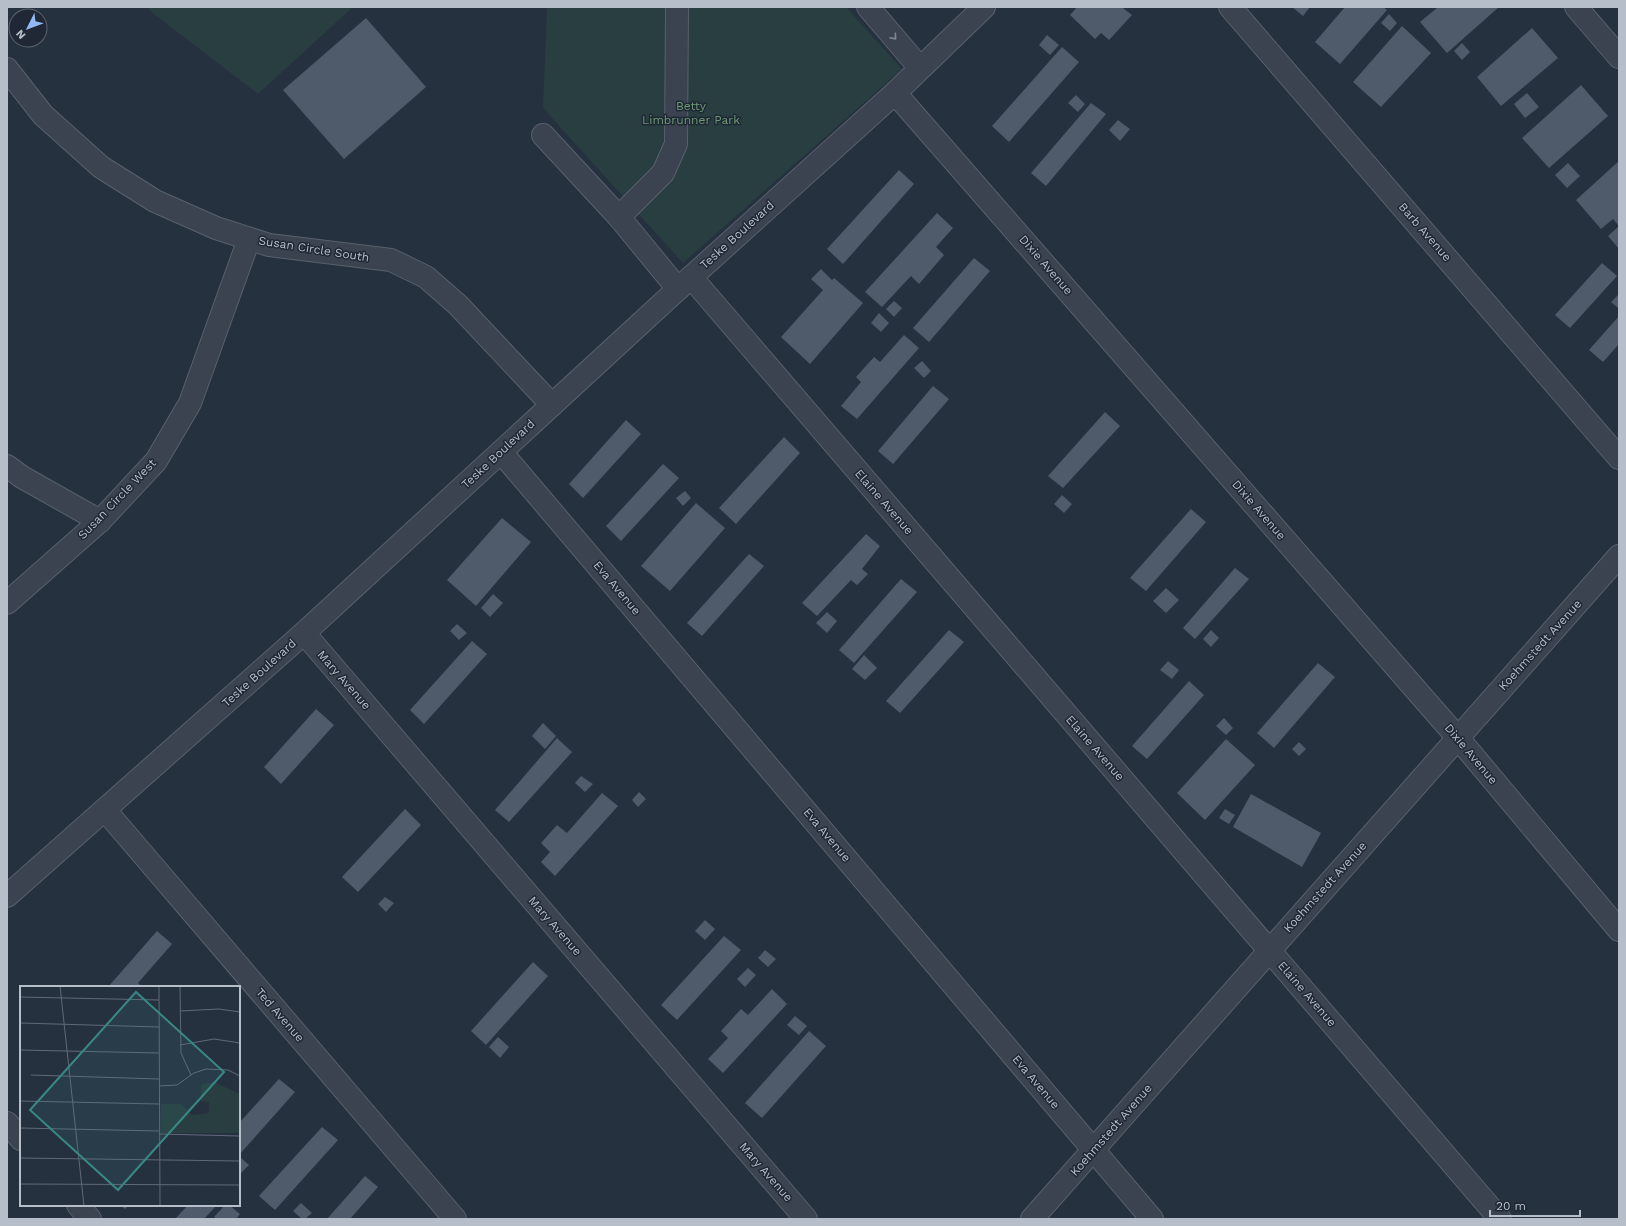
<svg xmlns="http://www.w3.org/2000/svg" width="1626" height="1226" font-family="'Work Sans',sans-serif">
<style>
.green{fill:#283e40}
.building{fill:#4f5a6a}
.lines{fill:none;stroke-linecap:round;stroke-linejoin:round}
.minor-casing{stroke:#58616d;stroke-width:24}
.minor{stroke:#3a434f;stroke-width:22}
.oneway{stroke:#7e8793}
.labels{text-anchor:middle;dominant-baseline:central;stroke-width:3;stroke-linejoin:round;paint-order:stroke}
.park-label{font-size:12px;fill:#6e9a77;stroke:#1f2834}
.street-label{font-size:12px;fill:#b6beca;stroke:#1f2834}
.inset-road{fill:none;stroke:#606977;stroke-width:1}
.view{fill:#398885;fill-opacity:0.15;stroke:#398885;stroke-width:2}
.inset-edge{fill:none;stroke:#b6beca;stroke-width:2}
</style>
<rect width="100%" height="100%" fill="#26313f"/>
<!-- green -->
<g class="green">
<path d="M148,7h205l-95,87 -108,-83z"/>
<path d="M547,7h299l56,62 -219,194 -140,-155z"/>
</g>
<!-- building -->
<g class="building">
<path d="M1077,7h47l-1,1 9,7 -23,25 -8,-7 -6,6 -25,-24z"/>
<path d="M1292,7h18l-7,9z"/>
<path d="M1345,7h38l4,3 -47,54 -25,-22z"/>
<path d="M1438,7h61l-52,46 -27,-31z"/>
<path d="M1389,14l8,9 -7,8 -9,-8z"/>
<path d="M366,18l60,69 -82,72 -61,-69z"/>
<path d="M1402,26l29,27 -50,54 -28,-25z"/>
<path d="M1532,28l26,30 -57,48 -24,-29z"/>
<path d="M1047,35l12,10 -9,10 -11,-10z"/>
<path d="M1462,43l8,9 -8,8 -8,-9z"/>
<path d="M1062,47l17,15 -70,80 -17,-16z"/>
<path d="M1581,85l27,31 -59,52 -27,-30z"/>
<path d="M1527,93l12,14 -14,11 -11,-14z"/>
<path d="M1076,95l9,9 -7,8 -10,-9z"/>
<path d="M1091,103l15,11 -60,72 -15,-13z"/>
<path d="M1118,120l12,9 -10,12 -11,-11z"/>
<path d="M1619,161v63l-1,1 -5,-6 -12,10 -25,-29z"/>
<path d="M1568,163l12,13 -13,12 -12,-13z"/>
<path d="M899,170l15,14 -71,80 -16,-15z"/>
<path d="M937,213l16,15 -17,19 8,8 -25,29 -8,-8 -29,31 -17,-15z"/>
<path d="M1619,226v23l-11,-13z"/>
<path d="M974,258l16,13 -61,71 -16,-14z"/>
<path d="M1602,263l15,13 -47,52 -15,-13z"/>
<path d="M821,269l11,11 2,-2 29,25 -53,61 -29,-27 42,-47 -12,-11z"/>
<path d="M1619,294v13l-1,1 -7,-6z"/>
<path d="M894,301l8,7 -8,9 -8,-8z"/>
<path d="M879,313l10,10 -8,9 -10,-9z"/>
<path d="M1619,316v28l-16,18 -14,-12z"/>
<path d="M904,335l15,13 -62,71 -16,-13 20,-24 -5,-5 18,-20 6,5z"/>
<path d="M922,361l9,10 -7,7 -10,-10z"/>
<path d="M933,386l16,13 -56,65 -15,-13z"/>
<path d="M1105,412l15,14 -57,62 -15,-12z"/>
<path d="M626,420l15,14 -58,64 -14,-14z"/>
<path d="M784,437l16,16 -64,71 -17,-16z"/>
<path d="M663,464l16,14 -58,63 -15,-15z"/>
<path d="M685,491l6,7 -8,8 -7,-8z"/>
<path d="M1062,495l10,9 -8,9 -10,-9z"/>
<path d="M696,503l29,25 -55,63 -29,-25z"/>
<path d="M1191,509l15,13 -60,69 -16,-13z"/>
<path d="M502,518l29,24 -55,64 -29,-26z"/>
<path d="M866,534l14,12 -18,23 6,5 -11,11 -6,-5 -34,36 -15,-13z"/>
<path d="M749,554l15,12 -62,70 -15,-13z"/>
<path d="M1235,568l14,11 -54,60 -12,-11z"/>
<path d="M901,579l16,13 -63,71 -15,-13z"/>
<path d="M1166,588l13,12 -13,13 -13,-12z"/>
<path d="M493,594l10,9 -13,14 -9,-9z"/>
<path d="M827,612l10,9 -10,12 -11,-10z"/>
<path d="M457,624l10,9 -8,7 -9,-9z"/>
<path d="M949,630l15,12 -64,71 -14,-12z"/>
<path d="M1211,630l8,8 -8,9 -8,-8z"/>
<path d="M472,641l15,13 -63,70 -14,-14z"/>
<path d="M864,655l13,13 -12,12 -13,-11z"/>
<path d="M1168,661l11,9 -7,9 -12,-9z"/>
<path d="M1318,663l17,14 -61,71 -17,-15z"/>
<path d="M1189,681l15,14 -57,64 -15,-13z"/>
<path d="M316,709l18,16 -53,59 -17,-17z"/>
<path d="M1224,718l9,10 -7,7 -10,-9z"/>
<path d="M543,723l13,13 -11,13 -13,-13z"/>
<path d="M557,738l15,14 -63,70 -14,-12z"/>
<path d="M1226,739l29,26 -50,55 -28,-27z"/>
<path d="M1299,742l7,7 -7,7 -7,-7z"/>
<path d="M581,776l12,8 -8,8 -10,-9z"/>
<path d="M639,792l7,7 -8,8 -6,-7z"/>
<path d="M602,793l16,13 -63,70 -14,-14 9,-10 -9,-9 16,-18 10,8z"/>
<path d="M1251,794l70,39 -19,34 -69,-40z"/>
<path d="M405,809l16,16 -63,67 -16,-15z"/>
<path d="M1225,809l10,6 -6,9 -10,-6z"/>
<path d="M385,897l9,6 -8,9 -8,-8z"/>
<path d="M705,920l10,9 -10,11 -10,-9z"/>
<path d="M157,931l15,13 -34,39 3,3 -1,1h-32z"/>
<path d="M724,936l17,14 -64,70 -16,-15z"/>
<path d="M765,950l11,9 -8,8 -10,-9z"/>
<path d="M533,962l15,14 -62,69 -15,-14z"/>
<path d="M748,968l8,7 -11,12 -8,-8z"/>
<path d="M772,989l15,15 -64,69 -15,-14 20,-21 -7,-7 20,-22 7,6z"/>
<path d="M795,1016l12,10 -8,9 -12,-10z"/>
<path d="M809,1031l17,15 -64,72 -17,-15z"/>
<path d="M498,1037l11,10 -9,11 -11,-11z"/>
<path d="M279,1079l16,13 -56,63v-32z"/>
<path d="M322,1127l16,13 -63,70 -16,-14z"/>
<path d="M241,1158l8,7 -8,8 -2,-2v-12z"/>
<path d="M365,1176l13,11 -28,32h-23z"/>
<path d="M301,1203l11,10 -7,6h-3l-9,-8z"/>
<path d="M120,1205h9l-4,4z"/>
<path d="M188,1205h29l-13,14h-29z"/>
<path d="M225,1205h4l11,9 -4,5h-19l-3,-2z"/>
</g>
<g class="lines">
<defs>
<g id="minor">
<path d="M677,7l-1,137 -13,29 -44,44 59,72"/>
<path d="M868,7l52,61"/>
<path d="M1230,7l389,451"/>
<path d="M1576,7l43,50"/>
<path d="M7,69l36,46 58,52 54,34 61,27 53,17 122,15 35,17 32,28 94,100"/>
<path d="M895,93l563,645 161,192"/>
<path d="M543,135l76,82"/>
<path d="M691,277l809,942"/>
<path d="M501,452l651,767"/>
<path d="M7,466l15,11 78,44"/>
<path d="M7,603l93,-82 56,-60 34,-58 59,-164"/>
<path d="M304,633l502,586"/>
<path d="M105,810l350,409"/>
<path d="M7,896l297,-263 374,-344 217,-196 89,-86"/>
<path d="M7,1123l14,16"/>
<path d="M78,1205l12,14"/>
<path d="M1032,1219l587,-663"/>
</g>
</defs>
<!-- minor casing -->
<use href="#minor" class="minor-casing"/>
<!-- minor -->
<use href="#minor" class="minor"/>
</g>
<!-- one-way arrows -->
<defs><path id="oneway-chevron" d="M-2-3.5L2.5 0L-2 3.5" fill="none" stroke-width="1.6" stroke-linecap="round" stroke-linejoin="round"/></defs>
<use class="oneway" href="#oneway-chevron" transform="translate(894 37) rotate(49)"/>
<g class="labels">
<!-- park labels -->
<g class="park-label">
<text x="691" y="106">Betty<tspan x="691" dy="14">Limbrunner Park</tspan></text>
</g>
<!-- street labels -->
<g class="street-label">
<text transform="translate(1425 232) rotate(49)">Barb Avenue</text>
<text transform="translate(737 235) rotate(-42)">Teske Boulevard</text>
<text transform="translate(314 249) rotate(9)">Susan Circle South</text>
<text transform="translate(1046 265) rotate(49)">Dixie Avenue</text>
<text transform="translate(498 454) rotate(-43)">Teske Boulevard</text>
<text transform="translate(117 499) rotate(-46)">Susan Circle West</text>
<text transform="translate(884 502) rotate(49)">Elaine Avenue</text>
<text transform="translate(1259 510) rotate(49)">Dixie Avenue</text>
<text transform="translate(617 588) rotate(50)">Eva Avenue</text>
<text transform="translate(1540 645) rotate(-48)">Koehmstedt Avenue</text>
<text transform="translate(259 673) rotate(-42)">Teske Boulevard</text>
<text transform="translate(344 680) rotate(49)">Mary Avenue</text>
<text transform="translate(1095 748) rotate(49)">Elaine Avenue</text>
<text transform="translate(1471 754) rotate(50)">Dixie Avenue</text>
<text transform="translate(827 835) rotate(50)">Eva Avenue</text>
<text transform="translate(1325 887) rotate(-48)">Koehmstedt Avenue</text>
<text transform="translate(555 926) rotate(49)">Mary Avenue</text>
<text transform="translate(1307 994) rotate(49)">Elaine Avenue</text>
<text transform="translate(280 1015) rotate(49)">Ted Avenue</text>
<text transform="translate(1036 1082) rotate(50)">Eva Avenue</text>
<text transform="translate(1111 1130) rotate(-49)">Koehmstedt Avenue</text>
<text transform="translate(766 1172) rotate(49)">Mary Avenue</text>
</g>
</g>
<!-- overview -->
<g transform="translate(20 986)">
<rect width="220" height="220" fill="#26313f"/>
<path d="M194,96l26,12v39h-79v-29h20l11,11 17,-2v-11l-8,-1v-16z" fill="#283e40"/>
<path class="inset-road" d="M40,0l24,220M139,0l1,220M160,0l1,67 10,22M0,11l139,3M160,25l39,-2 21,3M0,37l139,4M160,59l34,-6 26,4M0,64l139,3M11,89l128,4M139,100l18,-1 17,-12 12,-4 22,1 12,6M0,115l139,3M0,142l139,3M139,148l81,2M0,172l220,3M0,198l220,1"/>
<path class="view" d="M116,6l88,80 -106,118 -88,-80z"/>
<rect width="220" height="220" class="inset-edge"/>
</g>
<!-- border -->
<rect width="1626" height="1226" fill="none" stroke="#b6beca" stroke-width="16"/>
<!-- north arrow -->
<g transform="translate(28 28) rotate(228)"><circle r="19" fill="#1f2834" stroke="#5b6470"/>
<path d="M0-3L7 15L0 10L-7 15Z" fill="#90b9f5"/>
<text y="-6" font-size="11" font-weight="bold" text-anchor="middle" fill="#b6beca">N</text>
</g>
<!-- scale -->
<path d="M1490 1210v6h90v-6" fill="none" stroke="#b6beca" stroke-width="2"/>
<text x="1496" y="1210" font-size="12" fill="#b6beca" stroke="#1f2834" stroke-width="3" paint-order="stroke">20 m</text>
</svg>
